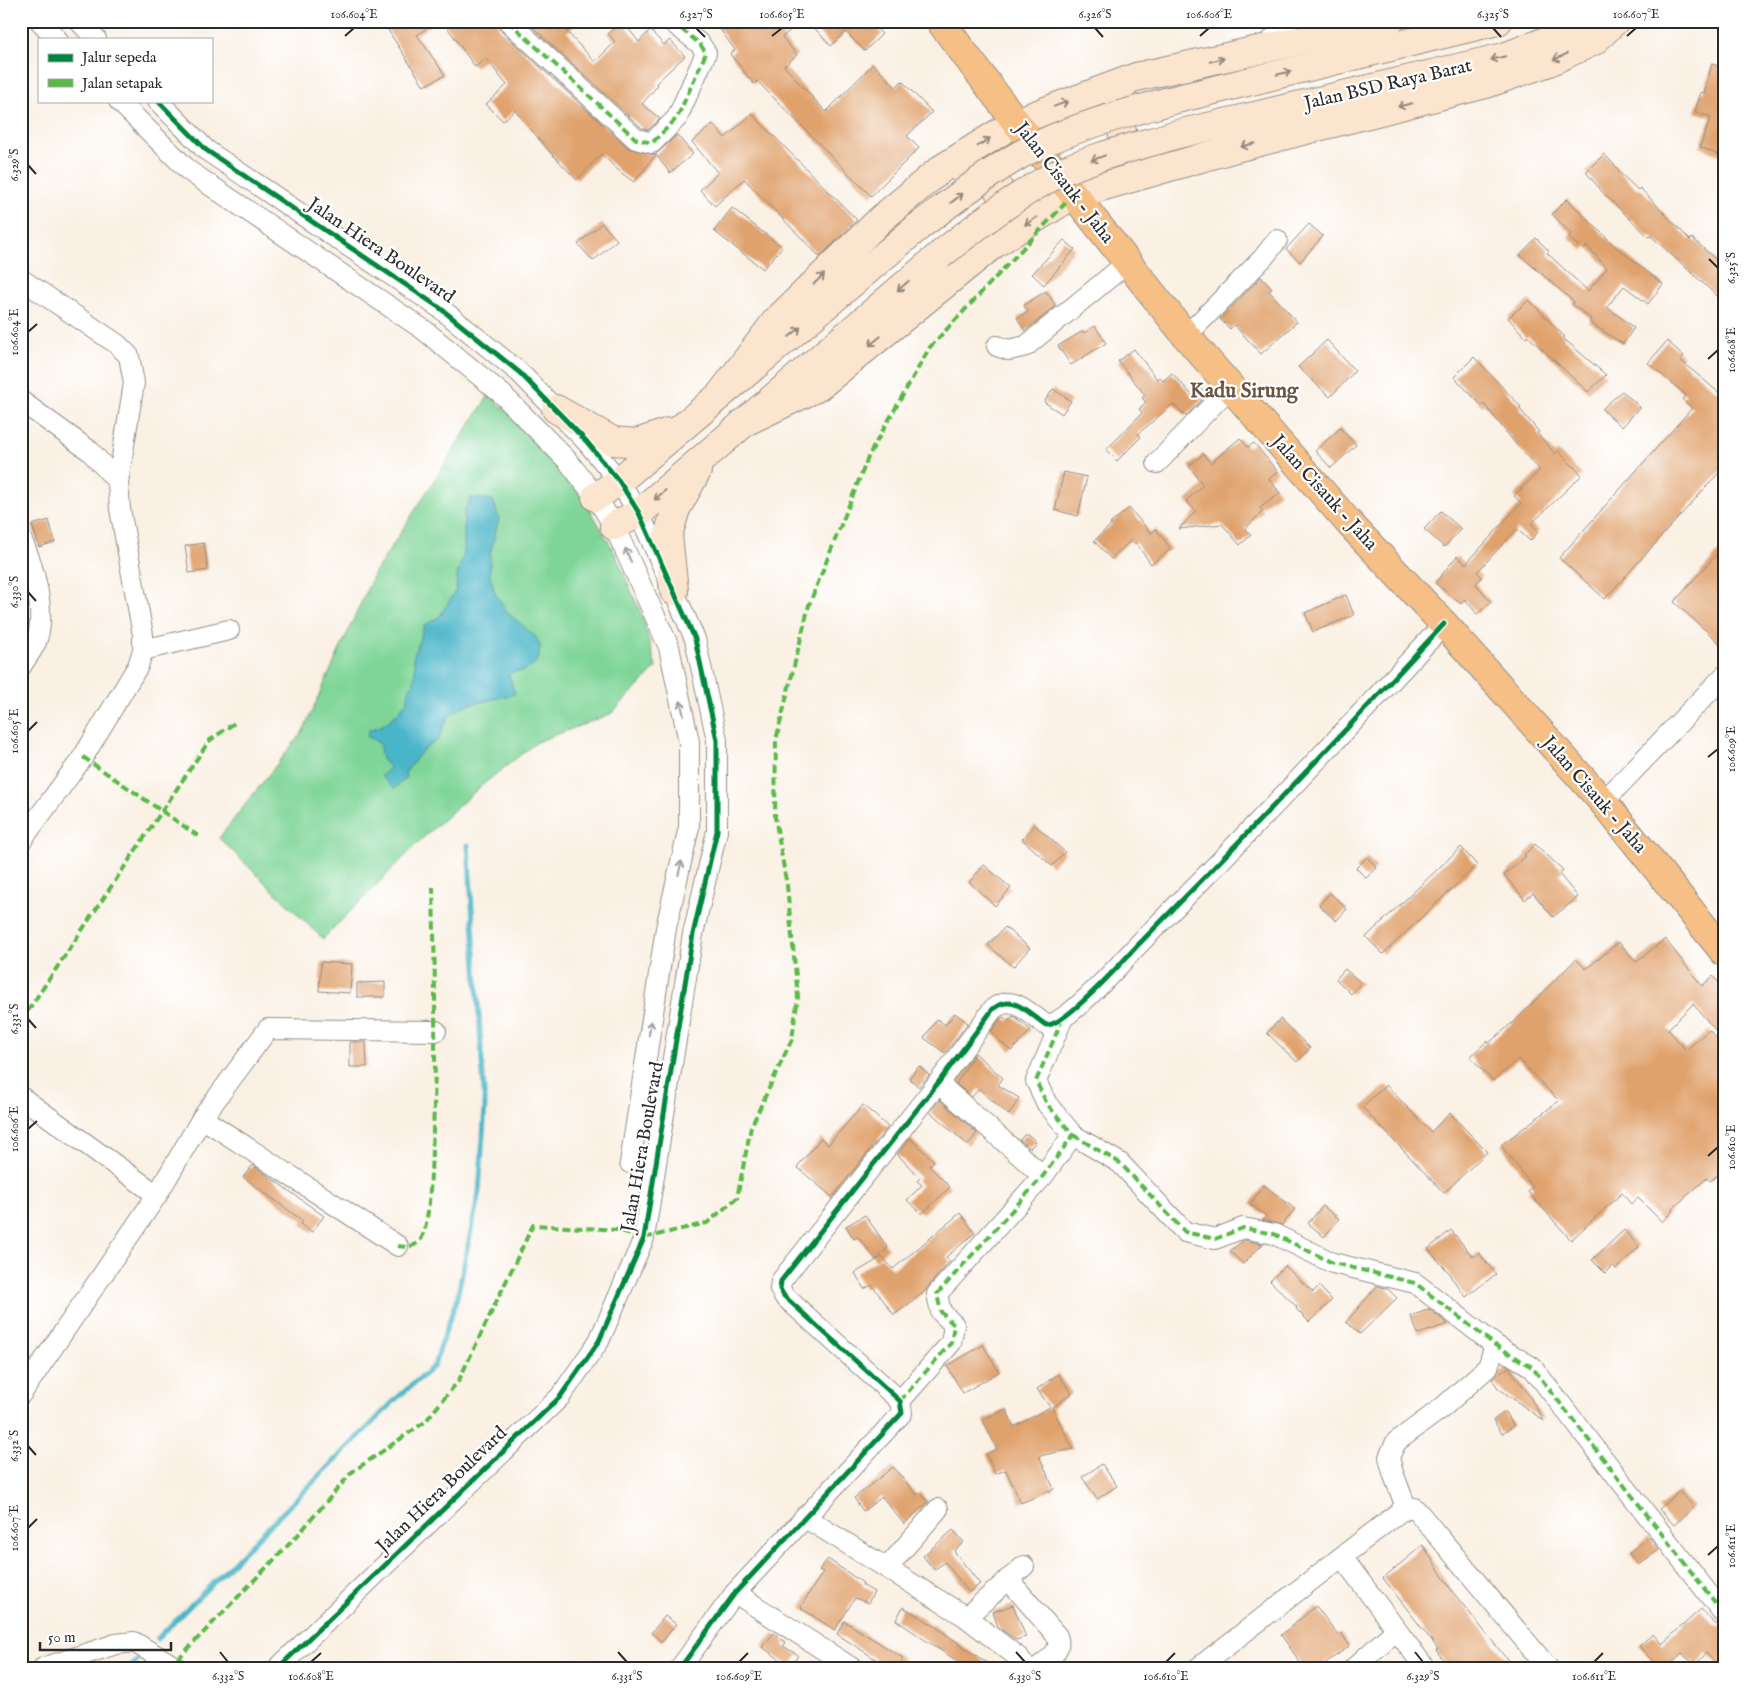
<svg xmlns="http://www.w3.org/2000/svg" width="1745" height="1689" font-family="'IM FELL English',serif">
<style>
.green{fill:#7fd598;stroke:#558062}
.water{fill:#4ab5c8;stroke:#3a707a}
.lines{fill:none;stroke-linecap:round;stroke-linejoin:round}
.stream{stroke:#4ab5c8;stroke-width:5}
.building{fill:#e0a26d}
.minor-casing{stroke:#928e87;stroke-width:22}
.secondary-casing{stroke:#928e87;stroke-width:30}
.primary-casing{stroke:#928e87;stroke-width:30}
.minor{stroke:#fff;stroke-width:20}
.secondary{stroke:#fbe5cf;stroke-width:28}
.primary{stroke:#f5bf86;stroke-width:28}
.secondary-bridge-casing{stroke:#928e87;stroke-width:30;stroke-linecap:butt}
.secondary-bridge{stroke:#fbe5cf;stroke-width:28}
.quiet{stroke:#58b947;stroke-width:4;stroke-dasharray:8 4;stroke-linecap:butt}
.cycleway-casing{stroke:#fff;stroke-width:8}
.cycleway{stroke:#00873e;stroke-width:5}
.oneway{stroke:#93887d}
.oneway2{stroke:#a0a0a0}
.ticks{fill:none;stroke:#2b2b2b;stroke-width:2}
.labels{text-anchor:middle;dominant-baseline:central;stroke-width:4.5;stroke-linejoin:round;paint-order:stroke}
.street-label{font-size:19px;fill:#2b2b2b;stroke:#fff}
.quarter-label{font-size:21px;font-weight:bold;fill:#6a5542;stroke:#fff}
.neatline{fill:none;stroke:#2b2b2b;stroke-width:2}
.ticks-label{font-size:12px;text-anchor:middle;fill:#2b2b2b}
</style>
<rect width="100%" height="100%" fill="#fff"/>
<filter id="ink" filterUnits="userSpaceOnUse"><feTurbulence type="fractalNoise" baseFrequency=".02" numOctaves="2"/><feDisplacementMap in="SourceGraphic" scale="10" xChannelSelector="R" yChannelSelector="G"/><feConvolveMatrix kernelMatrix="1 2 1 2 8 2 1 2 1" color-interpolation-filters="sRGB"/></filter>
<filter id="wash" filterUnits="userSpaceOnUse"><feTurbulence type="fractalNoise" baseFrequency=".0096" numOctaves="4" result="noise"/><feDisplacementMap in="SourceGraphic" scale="20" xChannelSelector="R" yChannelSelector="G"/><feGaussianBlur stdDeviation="1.12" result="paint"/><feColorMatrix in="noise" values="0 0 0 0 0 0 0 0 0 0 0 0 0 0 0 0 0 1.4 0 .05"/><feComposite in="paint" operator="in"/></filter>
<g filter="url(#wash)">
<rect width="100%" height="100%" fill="#faf0e3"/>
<!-- green -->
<path class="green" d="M489,395l57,51 42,60 27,47 28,65 13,50 -45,46 -74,28 -56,44 -57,51 -101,102 -104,-101 84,-107 71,-157z"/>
<!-- water -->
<path class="water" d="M471,498l22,2 6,19 -9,35v21l5,18 13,20 27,23 5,9 -1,12 -6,9 -11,5 -10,1 -3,3 6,19 -51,12 -13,8 -7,11 -5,14 -16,11 -18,23 1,5 -12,11 -13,-13 9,-8 -8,-9 -3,-16 -12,-7 2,-6 14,-5 14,-11 10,-13 3,-14 4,-4 1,-17 -2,-8 11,-32 16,-10 16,-26 1,-15 7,-22v-43z"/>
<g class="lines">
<!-- stream -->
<g class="stream">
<path d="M157,1639l240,-241 37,-32 23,-68 22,-106 6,-85 -17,-262"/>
<path d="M130,1668l7,-8"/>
</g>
</g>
<g id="blocks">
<!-- building -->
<g class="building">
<path d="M394,21h43l-20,14 28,40 -21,11 -38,-59z"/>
<path d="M443,21h53l4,9 128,118 27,7 22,-20 16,19 -23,19 -14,-18 -22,27 -14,-10 -19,-18 -24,26 -28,-29 -34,-41 -12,11 -17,-17 21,-19 -21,-26 -11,8z"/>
<path d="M526,21h53l-12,11 28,30 20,-20 -7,-9 15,-11 16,20 11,-12 14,15 6,-5 15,16 -29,27 2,2 -16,19 18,15 -12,11 -6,-2z"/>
<path d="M714,21h88l-20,16 15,18 -13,11 42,46 47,-48 23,23 6,-6 30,31 -25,24 12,12 -48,48 -114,-115 -3,3 -24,-30 5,-4z"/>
<path d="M808,21h61l13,13 -17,17 -19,-19 -15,14z"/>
<path d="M1712,64l12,4v89l-24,-10 11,-30 -16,-5 6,-20 3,1z"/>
<path d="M752,114l105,106 -37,37 -76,-78 -29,27 -15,-16 18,-17 -26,-31 21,-18 12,14z"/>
<path d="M1604,154l15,16 -1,1 20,19 2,-2 50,52 2,-2 32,29v35l-73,-66 -2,1 -45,-43 -18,-22z"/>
<path d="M1567,199l49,48 47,37 -15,20 -24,-18 -17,21 27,21 -11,16 -34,-22 2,-3 -19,-15 2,-2 -54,-47 16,-17 13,13 -2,2 41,38 19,-23 -20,-22 -4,4 -15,-13 3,-3 -19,-20z"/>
<path d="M732,208l50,39 -19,22 -49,-38z"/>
<path d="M602,223l15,17 -24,21 -15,-17z"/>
<path d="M1309,224l14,12 -23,26 -14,-13z"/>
<path d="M1064,240l11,9 -31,36 -12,-11z"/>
<path d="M1261,277l11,12 -3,2 28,31 -36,32 -27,-29 -4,4 -10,-10z"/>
<path d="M1046,291l10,15 -31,25 -8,-13 11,-6 -4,-7z"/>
<path d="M1529,300l36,37 -2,1 43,37 -18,17 -60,-56 -2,2 -18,-20z"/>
<path d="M1095,326l11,17 -35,22 -13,-19 25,-15 1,2z"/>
<path d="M1327,340l28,31 -25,26 -32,-30z"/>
<path d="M1667,341l17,15 -4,4 44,37v70l-119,132 -46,-41 133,-150 -10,-9 4,-4 -38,-32z"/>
<path d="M1134,349l23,30 3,-2 3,4 9,-8 21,23 7,-8 7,6 -21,22 -13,-12 -35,30 3,3 -24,24 -11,-11 36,-37 -3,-4 7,-7 -4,-4 3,-3 -27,-34z"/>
<path d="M1474,357l47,50 -2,1 20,24 -2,1 18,21 3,-3 24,24 -51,49 8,7 -9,10 -13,-12 -40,43 5,5 -6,7 15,18 -14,12 -12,-15 -4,5 -26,-21 22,-27 9,8 55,-61 -7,-7 26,-26 -21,-22 -35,-44 -2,2 -28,-29z"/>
<path d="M1053,389l18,12 -9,13 -18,-12z"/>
<path d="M1622,391l18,16 -18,20 -20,-18z"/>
<path d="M1340,428l16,17 -25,23 -16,-17z"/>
<path d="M1240,438l8,9 6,-4 24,29 -9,7 11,14 -20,15 3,3 -18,18 6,6 -11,10 -18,-21 -43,5 17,-18 -10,-10 17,-16 -14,-19 14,-12 8,9z"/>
<path d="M1064,472l23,5 -9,39 -23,-6z"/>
<path d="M1129,508l22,25 5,-4 15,20 -20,15 -16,-22 -2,2 -2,-4 -20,19 -17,-18 18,-17h-2z"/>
<path d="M1441,511l20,18 -17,18 -20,-18z"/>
<path d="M49,520l6,22 -16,5 -7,-22z"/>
<path d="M204,543l4,27 -19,3 -4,-27z"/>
<path d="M1724,546v101l-50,-45z"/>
<path d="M1346,595l8,20 -41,17 -8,-19z"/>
<path d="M1035,825l30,27 -13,14 -30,-27z"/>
<path d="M1535,844l28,26 -4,4 19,23 -25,20 -20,-24 -8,7 -21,-25 22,-19 -2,-1z"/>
<path d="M1461,847l16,18 -94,89 -17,-17z"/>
<path d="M1367,857l10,11 -11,10 -10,-10z"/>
<path d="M984,865l27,23 -16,18 -26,-24z"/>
<path d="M1330,893l17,16 -11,12 -17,-16z"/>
<path d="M1005,927l25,21 -17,19 -25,-22z"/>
<path d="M1665,939l37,47 11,-10 11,13v51l-31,-36 -25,25 18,21 23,-20 15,16v124l-14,11 -3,-3 -35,31 1,1 -11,12 -24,-24 -7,6 -9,-11 -51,47 -43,-48 5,-5 -32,-42 58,-44 -41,-42 -25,22 -23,-24 17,-16 2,2 30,-26 57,-58 10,10 33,-27 17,20z"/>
<path d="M321,962l31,2 -2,29 -31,-2z"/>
<path d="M1345,969l16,14 -10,11 -15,-15z"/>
<path d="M385,982v15h-28v-14z"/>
<path d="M955,1013l13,10 -23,30 -21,-15 13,-19 8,6z"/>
<path d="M1013,1016l18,14 -20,21 -20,-19 10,-14 2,-1 6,4z"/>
<path d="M1280,1019l30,29 -13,14 -30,-29z"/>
<path d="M350,1042h16l1,25h-17z"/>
<path d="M975,1053l28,25 -5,7 21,13 -10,17 -30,-26 -7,8 -16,-13z"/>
<path d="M919,1066l10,9 -10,12 -10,-9z"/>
<path d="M1386,1085l45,47 19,-19 37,39 -43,41 -82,-86z"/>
<path d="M940,1100l37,33 -9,12 -38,-33z"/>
<path d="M863,1105l25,22 -56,70 -35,-30 24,-29 7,7z"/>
<path d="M1024,1135h5l7,7 -6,6 -10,-8z"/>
<path d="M910,1138l24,23 -5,5 21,21 -28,27 -15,-14 15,-15 -5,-4 3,-3 -23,-24z"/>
<path d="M253,1165l71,51 -12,16 -12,-8 3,-3 -60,-44z"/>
<path d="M1264,1185l31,24 -13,16 -20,-5 4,-4 -16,-12z"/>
<path d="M1323,1206l16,13 -15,18 -16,-14z"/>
<path d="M960,1213l15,20 -29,24 4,4 -27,32 -29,22 -22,-30 -8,4 -9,-16 27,-16 11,12z"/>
<path d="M865,1215l23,33 -12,12 -18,-23 -4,2 -8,-13z"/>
<path d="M1451,1230l22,27 6,-4 17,21 -30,23 -16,-21 1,-1 -23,-26z"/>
<path d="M1624,1230l15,17 -23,22 -3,-4 -8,8 -13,-13z"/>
<path d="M1244,1240l19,4 -20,20 -13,-13z"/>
<path d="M1285,1266l28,26 6,-6 13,14 -23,22 -13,-13 1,-2 -27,-26z"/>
<path d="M1377,1286l11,3 9,9 -37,36 -14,-12z"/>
<path d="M1430,1309l18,15 -30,10 -7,-18z"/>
<path d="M983,1345l16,27 -36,21 -16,-27z"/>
<path d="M1509,1367l15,20 20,34 -46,-33 -6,-9z"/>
<path d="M1058,1374l14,19 -20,15 21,41 -34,7 15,33 -33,14 -15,-33 -11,4 -9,-20 11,-5 -14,-29 23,-11 8,18 36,-20 -13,-18z"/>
<path d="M1505,1412l9,14 -12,8 -9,-14z"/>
<path d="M1102,1464l15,22 -20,13 -15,-22z"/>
<path d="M893,1467l24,28 3,-3 8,10 -24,22 -22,-27 -19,14 -9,-13z"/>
<path d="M1679,1491l15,16 -20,18 -15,-16z"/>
<path d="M953,1530l11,12 -10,9 26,33 -11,8 -24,-30 -11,8 -11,-14z"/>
<path d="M1649,1537l10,13 -21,15 -9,-12z"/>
<path d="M1423,1545l29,46 62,77h-65l-13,-18 2,-1 -55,-71z"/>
<path d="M828,1559l35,24 -1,2 12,7 -6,11 -13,-5 -20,32 -33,-21 -1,-3 22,-34 -4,-2z"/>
<path d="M1013,1605l13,32 -10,3 -18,-13 -5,-15z"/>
<path d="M1316,1606l22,29 3,-2 9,13 -32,22h-14l-23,-33z"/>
<path d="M903,1607l30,18 61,43h-26l-43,-28 -29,-20z"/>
<path d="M1701,1609l14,15 9,2v42h-3l-15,-15 -10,12 -14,-11 -15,14h-8l-20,-22 14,-12 9,10z"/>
<path d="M665,1616l11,8 -14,18 -11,-9z"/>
<path d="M844,1621l59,37 -5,10h-9l-52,-34z"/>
<path d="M774,1633l12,10 -3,3 15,9 -7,12 -29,-20z"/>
</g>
</g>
</g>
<g filter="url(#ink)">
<use href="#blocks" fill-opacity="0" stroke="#928e87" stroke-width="1"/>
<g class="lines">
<defs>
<g id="minor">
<path d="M40,21l17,18"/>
<path d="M79,21l17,18"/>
<path d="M508,21l128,118 16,4 25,-25 29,-65 -6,-9 -29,-23"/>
<path d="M1263,50l26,-29"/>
<path d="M119,101l70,70 235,159 78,64 65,66 29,37 18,29 55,121 20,95v85l-23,101 -36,235"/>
<path d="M158,101l48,49 234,158 80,65 67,69 32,39 20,32 56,126 22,101v91l-24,103 -49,304 -45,103 -39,56 -282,271"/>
<path d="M21,279l96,65 12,12 5,27 -16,99"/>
<path d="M1186,336l77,-78 14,-18"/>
<path d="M997,346l12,4 17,-4 101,-83"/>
<path d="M21,401l69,50 28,31 2,27 23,126v15l-5,16 -55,91 -62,84"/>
<path d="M1157,463l73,-76"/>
<path d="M21,539c13,25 26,76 15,103 -4,9 -10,17 -15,24"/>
<path d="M143,650l86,-20"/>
<path d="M1603,802l121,-126"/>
<path d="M938,1083l105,93"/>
<path d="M21,1097l136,98"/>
<path d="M202,1118l196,128"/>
<path d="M1073,1135l47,28 65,69 30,7 28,-11 31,6 59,29 82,20 80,62 37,22 192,247"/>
<path d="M21,1394l136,-199 45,-77 66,-89 168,2"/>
<path d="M900,1401l51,-58 3,-18 -13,-13 -4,-18 106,-118 30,-41 -26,-31 -11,-23 26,-61"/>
<path d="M1406,1507l-13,-34 -4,-16 7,-15 46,-34 46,-41 7,-22"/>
<path d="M804,1517l162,100 53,41 8,10"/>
<path d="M1342,1557l83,111"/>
<path d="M887,1568l51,-59"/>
<path d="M1008,1579l49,57c6,15 -9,24 -20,32"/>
<path d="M735,1593l117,75"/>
<path d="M966,1617l58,-51"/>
<path d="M43,1668l73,-24 18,-2 43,26"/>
<path d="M680,1668l55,-75 167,-180 -2,-12 -116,-105 -4,-7 1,-8 157,-198 55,-74c20,-16 35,4 53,16 18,2 76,-63 90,-78 105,-106 207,-213 308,-323"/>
<path d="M1198,1668l208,-161 8,1 5,5 129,155"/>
<path d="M1354,1668l42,-38"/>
</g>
<g id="secondary">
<path d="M1121,92l-2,3c0,26 0,55 28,66"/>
<path d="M1169,101l329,-80"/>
<path d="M1178,134l326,-77 76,-29"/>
<path d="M963,170h7l28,17 9,27 -6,13"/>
<path d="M720,395l56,-74 106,-103 59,-49 75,-47 120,-45 254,-56"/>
<path d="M556,409l57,32 24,2 32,-11"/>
<path d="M743,423l75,-36 176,-143 79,-49 159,-46 254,-65 63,-22 45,-21 21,-20"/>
<path d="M596,497l23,-16 299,-254"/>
<path d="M614,526l25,-13 301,-258"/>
<path d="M674,591l-6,-56 8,-26 21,-38"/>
</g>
<path id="primary" d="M940,21l76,101 170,214 163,187 95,101 159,178 121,150"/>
</defs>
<!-- minor casing -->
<use href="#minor" class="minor-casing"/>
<!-- secondary casing -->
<use href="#secondary" class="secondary-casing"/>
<!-- primary casing -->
<use href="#primary" class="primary-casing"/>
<!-- minor -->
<use href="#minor" class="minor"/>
<!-- secondary -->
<use href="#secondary" class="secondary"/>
<!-- primary -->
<use href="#primary" class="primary"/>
<defs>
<g id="secondary-bridge">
<path d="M918,227c40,-30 81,-64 127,-85 40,-18 82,-29 124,-41"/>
<path d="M940,255c38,-30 76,-60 119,-82 38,-18 80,-27 119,-39"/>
</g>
</defs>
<!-- secondary-bridge casing -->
<use href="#secondary-bridge" class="secondary-bridge-casing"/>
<!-- secondary-bridge -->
<use href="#secondary-bridge" class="secondary-bridge"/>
<!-- quiet -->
<g class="quiet">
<path d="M508,21l128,118 16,4 25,-25 29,-65 -6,-9 -29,-23"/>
<path d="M83,757l118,81"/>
<path d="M21,1021l188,-280 27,-19"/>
<path d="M1073,1135l47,28 65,69 30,7 28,-11 31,6 59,29 82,20 80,62 37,22 192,247"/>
<path d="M398,1246c11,2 21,0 25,-11 7,-20 8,-62 9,-84 5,-88 3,-176 1,-264"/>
<path d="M900,1401l51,-58 3,-18 -13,-13 -4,-18 106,-118 30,-41 -26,-31 -11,-23 26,-61"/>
<path d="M169,1668l128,-132 55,-64 73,-50 34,-42 74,-155 85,5 26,8 63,-15 30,-25 14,-71 41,-88 6,-42 -11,-111 -12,-69 1,-77 33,-135 60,-150 61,-108 143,-152"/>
</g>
<defs>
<g id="cycleway">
<path d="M158,101l48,49 234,158 80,65 67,69 32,39 20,32 56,126 22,101v91l-24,103 -49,304 -45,103 -39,56 -282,271"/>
<path d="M680,1668l55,-75 167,-180 -2,-12 -116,-105 -4,-7 1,-8 157,-198 55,-74c20,-16 35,4 53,16 18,2 76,-63 90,-78 105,-106 207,-213 308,-323"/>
</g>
</defs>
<!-- cycleway casing -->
<use href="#cycleway" class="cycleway-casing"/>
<!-- cycleway -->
<use href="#cycleway" class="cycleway"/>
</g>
<!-- one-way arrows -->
<defs><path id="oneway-shaft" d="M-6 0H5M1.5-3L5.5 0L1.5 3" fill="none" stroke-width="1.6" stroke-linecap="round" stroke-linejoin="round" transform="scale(1.25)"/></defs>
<g class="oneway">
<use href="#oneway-shaft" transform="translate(1560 57) rotate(155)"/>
<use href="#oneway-shaft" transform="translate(1498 58) rotate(166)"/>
<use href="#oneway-shaft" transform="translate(1217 60) rotate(-13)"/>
<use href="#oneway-shaft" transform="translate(1284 73) rotate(-14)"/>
<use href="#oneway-shaft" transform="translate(1061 104) rotate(-21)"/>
<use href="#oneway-shaft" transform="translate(1405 105) rotate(166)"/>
<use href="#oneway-shaft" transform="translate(984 142) rotate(-33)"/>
<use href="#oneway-shaft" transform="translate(1248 145) rotate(166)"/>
<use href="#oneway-shaft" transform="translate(1098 158) rotate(159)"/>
<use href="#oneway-shaft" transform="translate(957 198) rotate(-38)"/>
<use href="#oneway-shaft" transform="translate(1031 221) rotate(148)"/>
<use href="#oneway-shaft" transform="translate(819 279) rotate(-44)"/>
<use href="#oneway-shaft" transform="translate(903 286) rotate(139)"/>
<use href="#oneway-shaft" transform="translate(795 332) rotate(-40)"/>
<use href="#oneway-shaft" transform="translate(875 341) rotate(141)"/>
<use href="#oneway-shaft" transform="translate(660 495) rotate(139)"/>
</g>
<g class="oneway2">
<use href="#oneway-shaft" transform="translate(628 555) rotate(-114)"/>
<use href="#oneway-shaft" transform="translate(682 708) rotate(-102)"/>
<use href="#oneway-shaft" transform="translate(680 868) rotate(-77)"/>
<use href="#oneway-shaft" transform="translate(650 1028) rotate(-81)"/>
</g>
</g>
<!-- ticks -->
<path class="ticks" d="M696,28l9,9M1095,28l8,9M1493,28l8,9M345,36l9,-8M772,36l10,-8M1200,36l9,-8M1627,36l9,-8M28,165l8,9M1709,259l9,9M28,332l9,-8M1708,359l10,-9M28,592l8,9M28,731l9,-9M1708,757l10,-8M28,1019l8,9M28,1129l9,-8M1708,1156l10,-9M28,1446l8,9M28,1528l9,-9M1708,1555l10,-9M220,1652l8,10M618,1652l9,10M1016,1652l9,10M1415,1652l8,10M311,1662l10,-9M739,1662l9,-9M1166,1662l9,-9M1594,1662l9,-9"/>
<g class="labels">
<!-- street labels -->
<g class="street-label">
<text transform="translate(1388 85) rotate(-13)">Jalan BSD Raya Barat</text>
<text transform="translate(1064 183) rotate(52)">Jalan Cisauk - Jaha</text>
<text transform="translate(381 251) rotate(34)">Jalan Hiera Boulevard</text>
<text transform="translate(1324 493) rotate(48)">Jalan Cisauk - Jaha</text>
<text transform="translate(1594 795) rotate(49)">Jalan Cisauk - Jaha</text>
<text transform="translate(643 1147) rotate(-80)">Jalan Hiera Boulevard</text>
<text transform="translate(442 1490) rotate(-44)">Jalan Hiera Boulevard</text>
</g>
<!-- quarter labels -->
<g class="quarter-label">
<text x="1244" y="391">Kadu Sirung</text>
</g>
</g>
<!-- margin -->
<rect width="1745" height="1689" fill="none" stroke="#fff" stroke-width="55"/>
<!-- legend -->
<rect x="38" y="38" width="175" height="65" fill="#ffffff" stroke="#aaaaaa"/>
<rect x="48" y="54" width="25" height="8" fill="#00873e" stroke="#aaaaaa"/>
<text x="82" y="62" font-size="15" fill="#2b2b2b">Jalur sepeda</text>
<rect x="48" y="79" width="25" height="8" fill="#58b947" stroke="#aaaaaa"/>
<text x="82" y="88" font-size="15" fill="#2b2b2b">Jalan setapak</text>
<!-- scale -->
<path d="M40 1642v8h131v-8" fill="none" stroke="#2b2b2b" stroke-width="2.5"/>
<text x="48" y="1642" font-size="15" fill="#2b2b2b" stroke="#ffffff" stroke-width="4" paint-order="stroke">50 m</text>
<rect x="28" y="28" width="1690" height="1634" class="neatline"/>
<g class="ticks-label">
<text x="354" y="18">106.604°E</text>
<text x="696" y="18">6.327°S</text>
<text x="782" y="18">106.605°E</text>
<text x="1095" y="18">6.326°S</text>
<text x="1209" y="18">106.606°E</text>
<text x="1493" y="18">6.325°S</text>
<text x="1636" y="18">106.607°E</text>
<text transform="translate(14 165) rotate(-90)" y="4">6.329°S</text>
<text transform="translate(1731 268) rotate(-90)" y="4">6.325°S</text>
<text transform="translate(14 332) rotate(-90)" y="4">106.604°E</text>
<text transform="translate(1731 350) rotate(-90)" y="4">106.608°E</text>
<text transform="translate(14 592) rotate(-90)" y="4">6.330°S</text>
<text transform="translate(14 731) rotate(-90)" y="4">106.605°E</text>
<text transform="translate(1731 749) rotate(-90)" y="4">106.609°E</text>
<text transform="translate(14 1019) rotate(-90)" y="4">6.331°S</text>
<text transform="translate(14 1129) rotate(-90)" y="4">106.606°E</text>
<text transform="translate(1731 1147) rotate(-90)" y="4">106.610°E</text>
<text transform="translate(14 1446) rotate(-90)" y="4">6.332°S</text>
<text transform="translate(14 1528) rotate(-90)" y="4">106.607°E</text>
<text transform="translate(1731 1546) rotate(-90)" y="4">106.611°E</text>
<text x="228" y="1680">6.332°S</text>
<text x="311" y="1680">106.608°E</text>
<text x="627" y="1680">6.331°S</text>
<text x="739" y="1680">106.609°E</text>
<text x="1025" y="1680">6.330°S</text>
<text x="1166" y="1680">106.610°E</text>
<text x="1423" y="1680">6.329°S</text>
<text x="1594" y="1680">106.611°E</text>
</g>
</svg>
